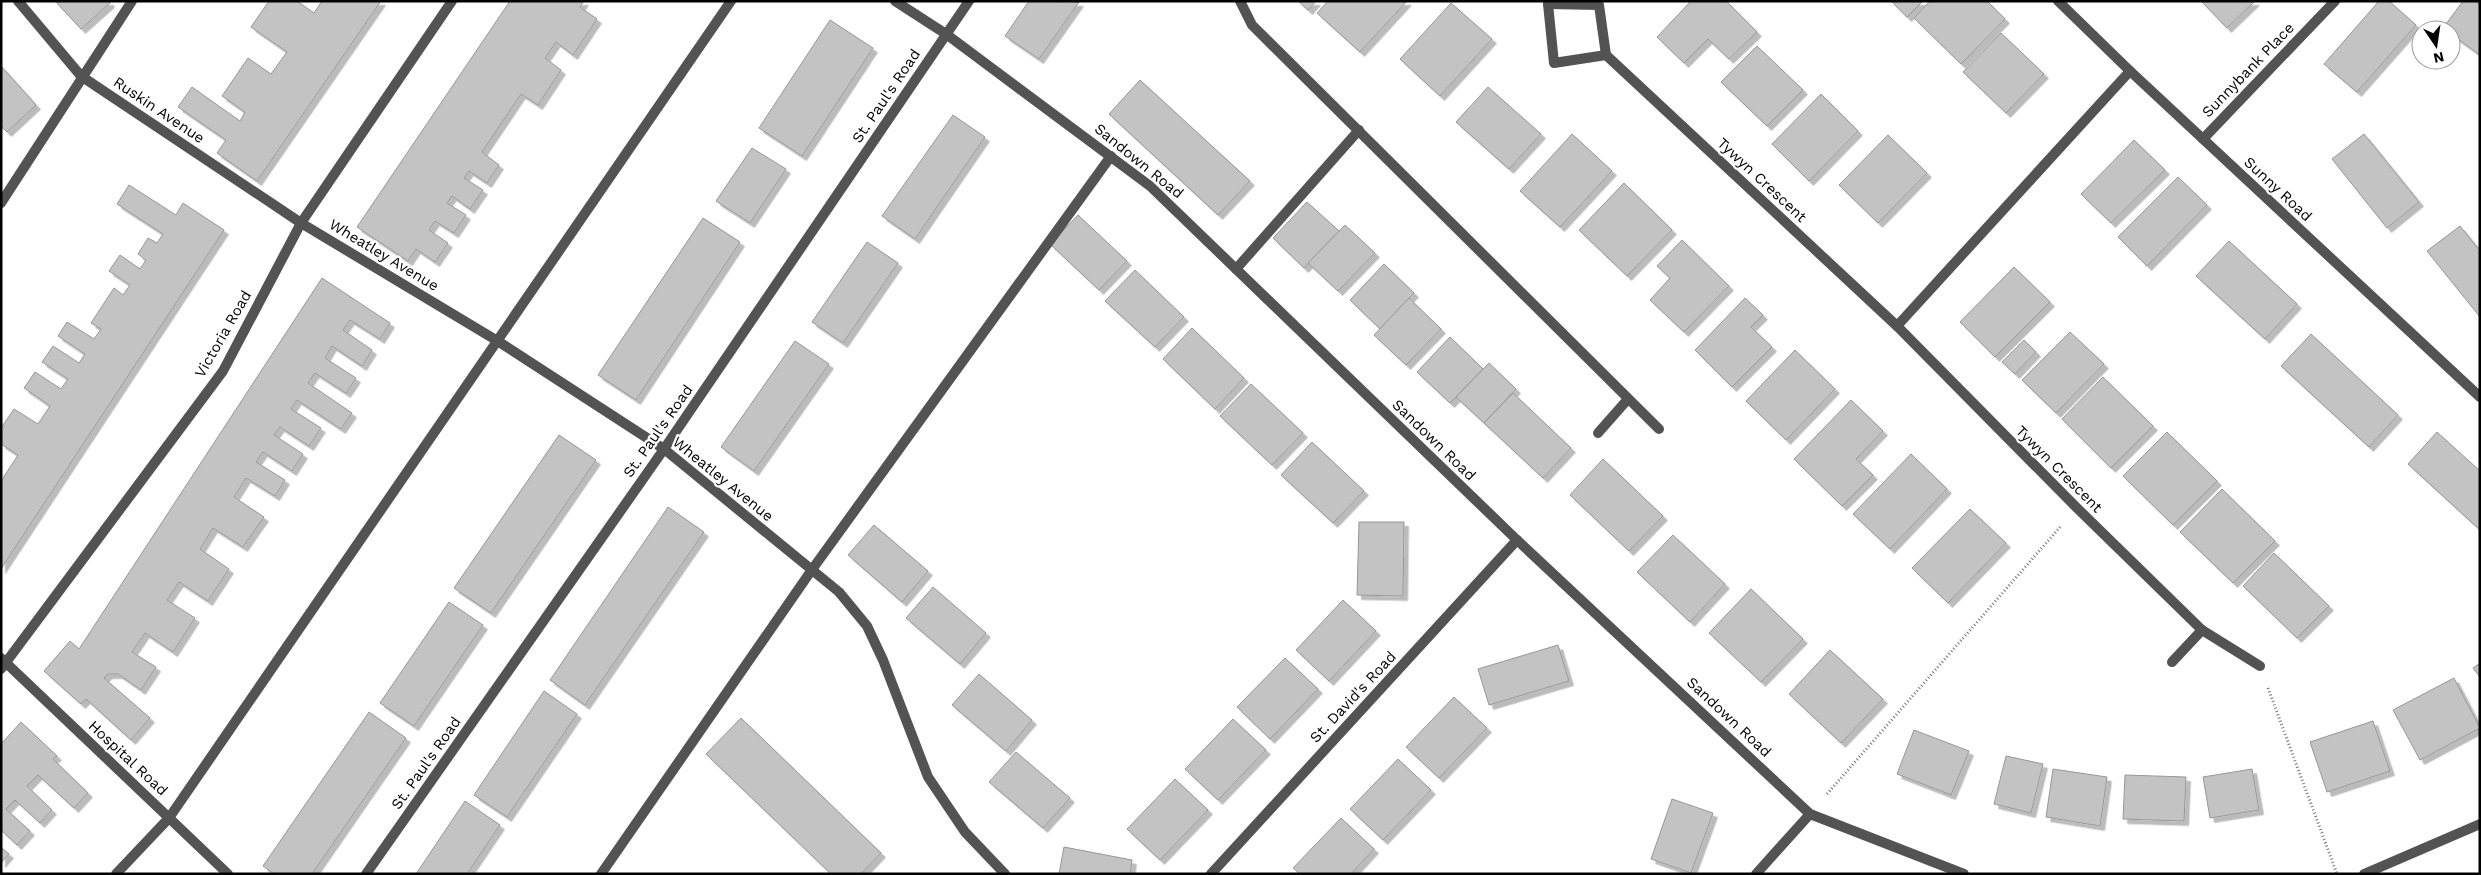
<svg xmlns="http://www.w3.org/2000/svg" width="2481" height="875" font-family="'Work Sans',sans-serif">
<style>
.building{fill:#c3c3c3;stroke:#979797;filter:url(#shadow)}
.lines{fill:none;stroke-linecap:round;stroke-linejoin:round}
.path{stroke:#757575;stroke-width:3;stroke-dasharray:1 2.5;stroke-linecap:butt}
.service{stroke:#535353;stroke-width:10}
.minor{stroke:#535353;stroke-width:10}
.tertiary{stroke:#535353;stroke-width:10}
.labels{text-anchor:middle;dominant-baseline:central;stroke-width:4.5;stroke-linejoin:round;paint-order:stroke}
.street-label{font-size:15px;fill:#000;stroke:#fff}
</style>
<defs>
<filter id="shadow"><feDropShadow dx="4.5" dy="4.5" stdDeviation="0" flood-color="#0004"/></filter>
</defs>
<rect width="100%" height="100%" fill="#fff"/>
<!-- building -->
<g class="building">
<path d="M55,1h54l1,2 -29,26z"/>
<path d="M269,1h28l17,12 8,-12h59l-124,180 -40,-28 9,-13 -48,-33 14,-20 48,34 5,-9 -23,-16 26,-38 23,16 16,-22 -36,-25z"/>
<path d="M510,1h74l-4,6 17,12 -24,36 -17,-13 -11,16 16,12 -23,35 -17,-11 -39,58 17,13 -12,18 -18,-12 -5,7 19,12 -13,19 -18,-13 -5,7 19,12 -12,18 -19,-12 -6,9 19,13 -13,19 -19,-13 -8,12 -51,-34z"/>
<path d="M1029,1l50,1 -40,57 -34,-23z"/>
<path d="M1298,1h18l-8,9z"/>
<path d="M1328,1h79l-47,51 -43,-39z"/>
<path d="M1691,1h35l31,31 -28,27 -21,-20 -24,24 -27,-26z"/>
<path d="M1891,1h32l-16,16z"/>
<path d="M1930,1h57l18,18 -44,45 -47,-46z"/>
<path d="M2201,1h54l-28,27z"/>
<path d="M2379,1h10l27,24 -59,67 -33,-28z"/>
<path d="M2463,1h12l5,4v50l-29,-21v-4l-8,-2z"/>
<path d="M1451,3l41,36 -52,57 -40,-37z"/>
<path d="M830,20l43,28 -71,108 -43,-28z"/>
<path d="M2001,33l43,41 -38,39 -43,-41z"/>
<path d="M1757,46l46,44 -36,36 -46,-44z"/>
<path d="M1,66l35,39 -29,27 -6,-6z"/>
<path d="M1140,80l110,101 -32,34 -109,-101z"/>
<path d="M1488,87l53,47 -32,35 -53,-47z"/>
<path d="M1821,94l37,37 -49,50 -37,-37z"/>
<path d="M953,115l32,22 -70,102 -33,-23z"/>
<path d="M1572,134l40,37 -52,56 -40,-36z"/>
<path d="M2364,134l55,68 -32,26 -55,-69z"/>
<path d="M1888,135l39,38 -49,50 -39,-38z"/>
<path d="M2134,140l31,30 -54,53 -30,-29z"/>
<path d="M752,148l34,21 -36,54 -34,-22z"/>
<path d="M2178,177l29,28 -60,61 -29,-29z"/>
<path d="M1624,183l48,47 -45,46 -48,-46z"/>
<path d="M129,185l47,30 7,-12 41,27 -223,339v-88l17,-26 -17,-11v-16l13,-19 24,15 12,-18 -26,-18 11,-16 26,17 7,-10 -26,-17 11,-16 26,17 6,-9 -27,-18 9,-14 27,17 7,-10 -10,-6 23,-35 9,7 7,-10 -21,-14 11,-16 20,14 6,-9 -8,-6 10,-16 9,5 6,-9 -46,-30z"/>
<path d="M1307,202l32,29 -35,37 -31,-30z"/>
<path d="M1078,215l49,46 -28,29 -49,-46z"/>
<path d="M703,218l37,24 -104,158 -38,-25z"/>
<path d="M1345,225l30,28 -37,38 -30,-28z"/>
<path d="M2460,226l20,25v66l-53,-66z"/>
<path d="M1682,240l47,46 -45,46 -34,-32 20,-22 -13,-12z"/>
<path d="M2229,241l68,63 -32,35 -69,-63z"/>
<path d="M867,242l31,21 -55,80 -31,-21z"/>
<path d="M1384,264l30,29 -34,36 -30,-29z"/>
<path d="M2014,267l36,35 -55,55 -35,-35z"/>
<path d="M1135,270l49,47 -29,30 -50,-46z"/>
<path d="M322,278l68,45 -10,16 -30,-19 -7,10 29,20 -10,16 -30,-20 -7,12 31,20 -10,15 -31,-20 -7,10 44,30 -11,16 -44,-29 -6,9 30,19 -12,18 -29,-19 -6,8 29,19 -11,17 -29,-19 -7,10 29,18 -10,16 -29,-18 -12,19 30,20 -21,30 -30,-19 -13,21 29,20 -21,32 -29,-19 -12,18 28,18 -22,34 -28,-19 -13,19 24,15 -15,23 -23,-16h-10l-4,4 46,40 -19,22 -45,-41 -5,5 -37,-33 26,-30 9,8z"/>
<path d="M1409,298l32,31 -35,36 -32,-30z"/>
<path d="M1745,298l18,17 -12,12 21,20 -40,40 -37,-37z"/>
<path d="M1192,328l52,50 -29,31 -52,-50z"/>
<path d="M2070,332l34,32 -48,49 -34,-33z"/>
<path d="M2311,334l87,81 -29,32 -88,-81z"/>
<path d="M1450,337l33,32 -33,34 -33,-31z"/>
<path d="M2024,340l12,12 -21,22 -13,-12z"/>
<path d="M795,341l34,23 -75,107 -33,-24z"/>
<path d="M1795,350l40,39 -49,51 -40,-39z"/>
<path d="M1489,363l27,26 -32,34 -28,-26z"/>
<path d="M2103,377l50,49 -42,42 -49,-49z"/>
<path d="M1251,384l52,49 -31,32 -52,-49z"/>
<path d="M1513,393l58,55 -28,30 -59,-55z"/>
<path d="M1851,400l32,31 -27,28 17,16 -31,31 -48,-47z"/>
<path d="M2167,432l50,49 -44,44 -50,-49z"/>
<path d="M2437,432l43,39v59l-72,-66z"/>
<path d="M559,435l37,25 -105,153 -37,-25z"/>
<path d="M1312,442l52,49 -31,32 -52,-48z"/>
<path d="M1911,454l36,35 -57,60 -37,-35z"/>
<path d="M1603,459l60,57 -34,35 -59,-56z"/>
<path d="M2222,489l53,52 -42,42 -53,-51z"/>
<path d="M668,507l36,25 -119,173 -35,-25z"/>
<path d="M1970,509l36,34 -58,60 -36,-35z"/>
<path d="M1359,522h45l-1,74 -46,-1z"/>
<path d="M874,525l54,46 -26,31 -54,-47z"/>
<path d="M1673,535l52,49 -35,38 -53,-50z"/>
<path d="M2274,553l55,53 -32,32 -54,-52z"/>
<path d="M933,587l53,46 -26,31 -54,-46z"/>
<path d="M1751,589l52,50 -42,43 -52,-49z"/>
<path d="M1343,600l33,31 -47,50 -33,-31z"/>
<path d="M449,602l34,23 -69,101 -34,-23z"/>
<path d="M1558,645l11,36 -80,24 -11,-36z"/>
<path d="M1830,650l53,49 -42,44 -52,-49z"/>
<path d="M1285,658l33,31 -48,50 -33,-32z"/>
<path d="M2480,663v14l-7,-9z"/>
<path d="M979,674l53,46 -26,31 -54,-46z"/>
<path d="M2454,678l26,50 -60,32 -27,-50z"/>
<path d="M544,691l33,23 -70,103 -33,-22z"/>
<path d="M1454,697l33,31 -48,50 -33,-31z"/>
<path d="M369,712l37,26 -94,136h-38l-11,-8z"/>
<path d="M741,718l140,135 -20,21h-30l-125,-120z"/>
<path d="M1233,719l33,31 -48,50 -33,-31z"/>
<path d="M2373,721l17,50 -63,21 -17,-50z"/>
<path d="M21,722l36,34 -4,3 35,34 -14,15 -36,-33 -11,11 25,24 -12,13 -25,-23 -9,9 24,22 -13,14 -16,-15v-86z"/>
<path d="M1914,730l55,21 -18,44 -54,-21z"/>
<path d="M1016,752l54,46 -27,30 -54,-46z"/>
<path d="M2006,756l37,8 -12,49 -37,-9z"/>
<path d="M1398,759l33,31 -48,50 -33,-31z"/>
<path d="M2053,769l54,8 -7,49 -54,-9z"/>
<path d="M2252,769l7,41 -49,8 -7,-41z"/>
<path d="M2125,775l61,2 -2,44 -61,-2z"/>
<path d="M1175,779l33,31 -48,50 -33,-31z"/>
<path d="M1672,799l41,14 -22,60 -40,-14z"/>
<path d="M465,801l35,24 -33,49h-51z"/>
<path d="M1341,818l33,31 -23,25h-51l-7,-6z"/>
<path d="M1,847l8,7 -8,9z"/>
<path d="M1064,847l68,13 -2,14h-71z"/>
</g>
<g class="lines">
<!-- path -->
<g class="path">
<path d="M2268,688l69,186"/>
<path d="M1827,794l234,-268"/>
</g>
<!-- service -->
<g class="service">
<path d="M1240,1l12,24 407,404"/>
<path d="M1,203l131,-202"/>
<path d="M1236,269l123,-139"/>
<path d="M1598,433l30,-34"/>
<path d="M116,874l53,-56 562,-817"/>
<path d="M601,874l210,-303 300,-415"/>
</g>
<!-- minor -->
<g class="minor">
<path d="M18,1l63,75 220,147 195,117 168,109 175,143 28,34 16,34 45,117 37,55 40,42"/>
<path d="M895,1l51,33 204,152 367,354 293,274 154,60"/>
<path d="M2058,1l72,70 350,326"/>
<path d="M1548,4l51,1 7,50 291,271 180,182 125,122 58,36"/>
<path d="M1548,4l6,59 52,-8"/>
<path d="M2203,139l132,-138"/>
<path d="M1897,326l233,-255"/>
<path d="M1,658l227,216"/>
<path d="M2172,662l30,-32"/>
<path d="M366,874l298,-425 305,-448"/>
<path d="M1211,874l306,-334"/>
<path d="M1756,874l54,-60"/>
<path d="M2364,874l116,-50"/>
</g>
<!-- tertiary -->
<path class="tertiary" d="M1,669l222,-298 78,-148 151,-222"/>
</g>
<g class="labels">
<!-- street labels -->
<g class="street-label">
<text transform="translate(2248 70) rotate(-46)">Sunnybank Place</text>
<text transform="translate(886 96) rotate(-56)">St. Paul's Road</text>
<text transform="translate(159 110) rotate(34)">Ruskin Avenue</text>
<text transform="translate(1139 161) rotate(39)">Sandown Road</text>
<text transform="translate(1762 180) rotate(43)">Tywyn Crescent</text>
<text transform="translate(2278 189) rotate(43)">Sunny Road</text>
<text transform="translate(384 255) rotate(31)">Wheatley Avenue</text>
<text transform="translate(223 334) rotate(-60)">Victoria Road</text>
<text transform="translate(658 431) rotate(-55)">St. Paul's Road</text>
<text transform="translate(1434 440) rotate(44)">Sandown Road</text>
<text transform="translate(2059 469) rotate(45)">Tywyn Crescent</text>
<text transform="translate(723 479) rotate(39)">Wheatley Avenue</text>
<text transform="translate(1353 697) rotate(-47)">St. David's Road</text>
<text transform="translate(1729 717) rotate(43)">Sandown Road</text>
<text transform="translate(128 758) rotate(43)">Hospital Road</text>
<text transform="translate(426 763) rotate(-55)">St. Paul's Road</text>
</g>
</g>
<!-- border -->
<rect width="2481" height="875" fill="none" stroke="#000000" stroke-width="5"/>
<!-- north arrow -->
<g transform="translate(2436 45) rotate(167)"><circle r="24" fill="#ffffff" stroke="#999999"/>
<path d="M0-4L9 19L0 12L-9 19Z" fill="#000000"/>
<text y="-8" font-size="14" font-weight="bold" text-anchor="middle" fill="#000000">N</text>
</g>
</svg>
